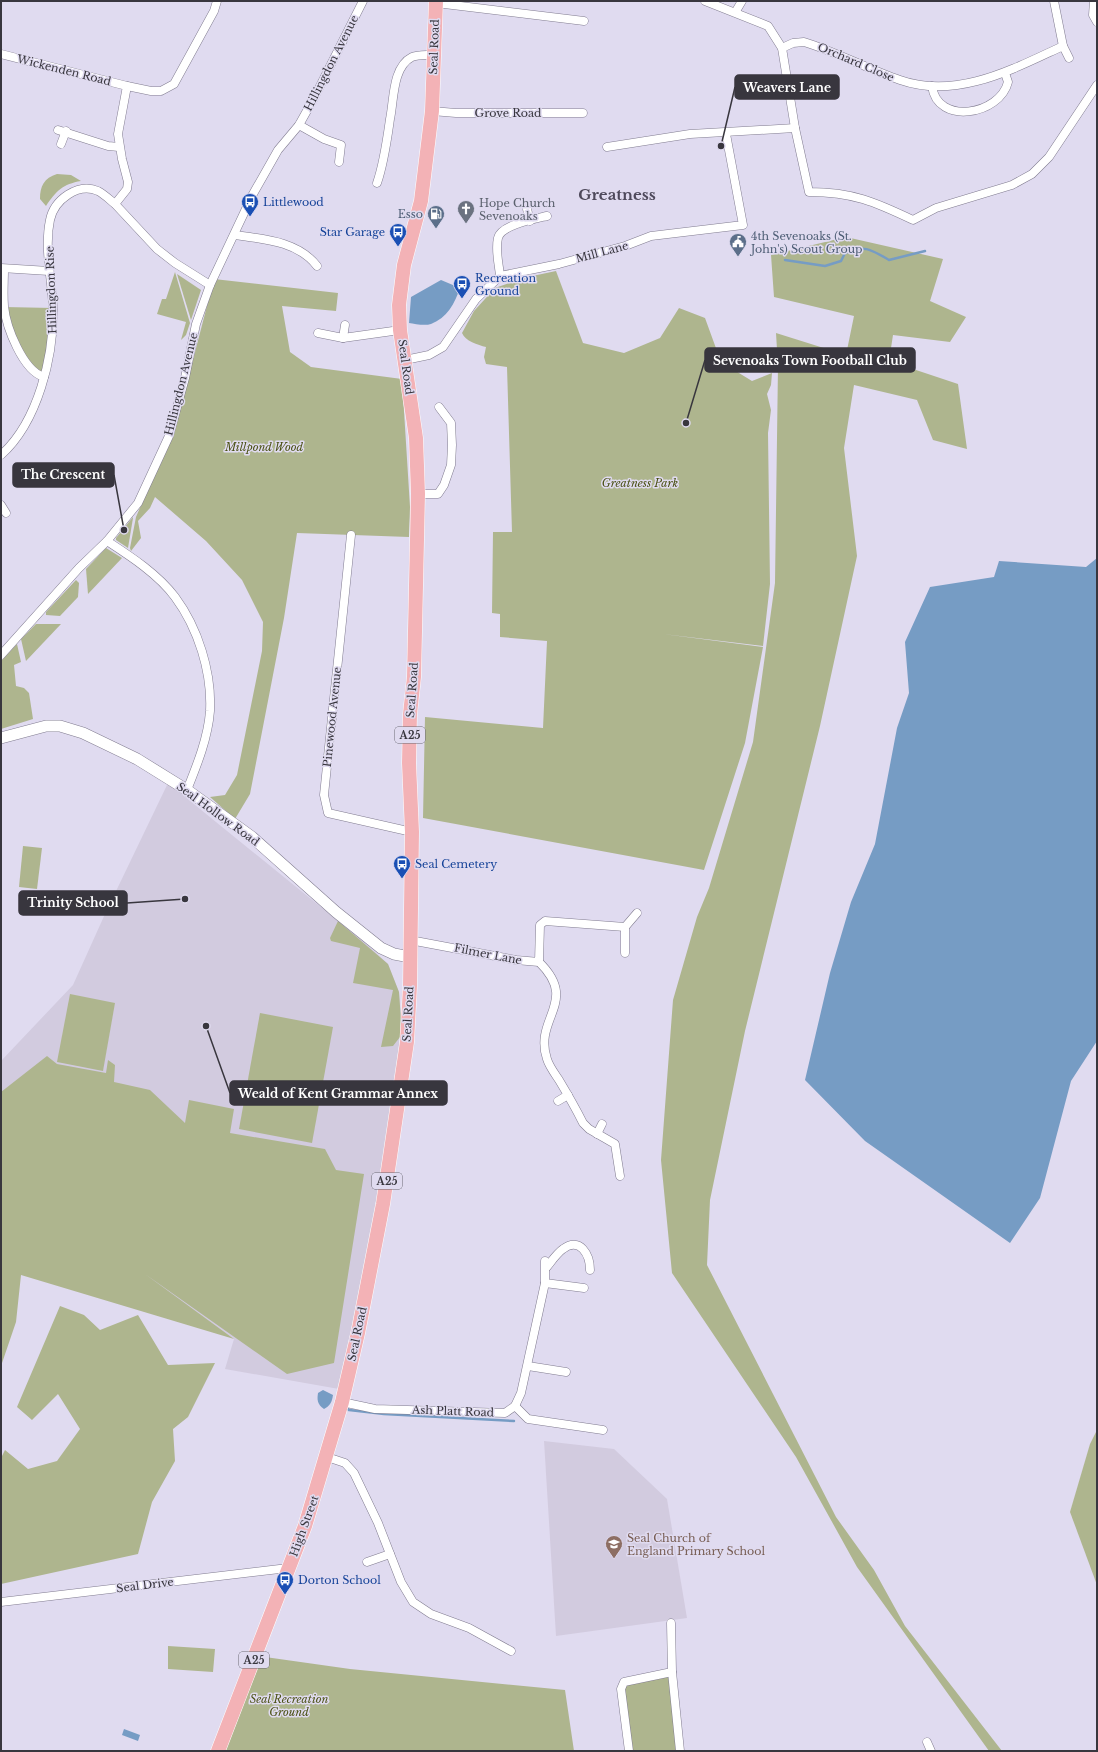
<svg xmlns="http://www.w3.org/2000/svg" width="1098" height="1752" font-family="'Libre Baskerville',serif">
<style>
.education{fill:#d2cbdf}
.green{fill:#aeb58e}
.water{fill:#769cc4}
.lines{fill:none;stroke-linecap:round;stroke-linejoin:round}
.stream{stroke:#769cc4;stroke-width:2.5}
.street-casing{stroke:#817c90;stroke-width:9}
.secondary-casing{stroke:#817c90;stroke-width:12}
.highway-casing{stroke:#fff;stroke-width:15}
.street{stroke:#fff;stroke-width:8}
.secondary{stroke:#fff;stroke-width:11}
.highway{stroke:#f3b2b6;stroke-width:14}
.labels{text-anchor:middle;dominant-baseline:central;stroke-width:3;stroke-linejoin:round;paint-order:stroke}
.shield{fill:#e0dbf0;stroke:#6a6873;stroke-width:1}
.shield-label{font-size:10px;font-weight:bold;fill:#38363e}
.street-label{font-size:11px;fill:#38363e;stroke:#e0dbf0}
.transit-label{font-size:11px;fill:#164399;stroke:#e0dbf0;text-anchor:start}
.worship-label{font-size:11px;fill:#5b616d;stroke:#e0dbf0;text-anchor:start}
.service-label{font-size:11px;fill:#4e5e75;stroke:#e0dbf0;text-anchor:end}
.park-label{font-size:11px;font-style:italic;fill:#4a5114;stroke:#e0dbf0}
.education-label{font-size:11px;fill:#785e54;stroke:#e0dbf0;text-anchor:start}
.district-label{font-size:15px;font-weight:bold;fill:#4e495b;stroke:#e0dbf0}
.leader{fill:none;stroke:#38363e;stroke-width:1.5}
.callout-dot{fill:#38363e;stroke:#e0dbf0;stroke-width:1.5}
.callout{fill:#38363e;stroke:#38363e;stroke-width:1.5}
.callout-label{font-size:12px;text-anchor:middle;font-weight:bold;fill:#fff}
</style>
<rect width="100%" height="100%" fill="#e0dbf0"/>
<!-- education -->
<g class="education">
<path d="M168,783l196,159 24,22 11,28 2,28 -2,25 -17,126 -19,106 -24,112 -114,-20 9,-30 -123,-89 -110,22v-211l72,-76 32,-71z"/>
<path d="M544,1441l70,8 53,50 20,119 -131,18z"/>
</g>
<!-- green -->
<g class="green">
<path d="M57,174l14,1 10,6c-18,3 -25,10 -35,25l-6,-7c0,-13 4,-21 17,-25z"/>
<path d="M846,237l97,22 -13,42 36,16 -16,25 -57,-7 -4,26 69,23 9,65 -34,-9 -16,-40 -63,-15 -10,63 13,108 -37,170 -75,305 -35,169 -3,65 129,252 38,53 31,56 97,125h-13l-132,-184 -61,-110 -124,-184 -11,-113 12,-160 24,-83 12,-29 44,-146 22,-159 3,-217 -2,-33 70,22 8,-39 -80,-19 -3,-42z"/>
<path d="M556,271l27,72 41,10 36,-15 19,-30 26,10 16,44 31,19 20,-8 -1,12 -4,9 4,16 -3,23 2,151 -7,62 -100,-12 100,13 -18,96 -41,127 -281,-52 2,-101 118,11 4,-87 -47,-4v-23l-8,-1 1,-81h19l-5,-165 -21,-3 -2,-7 2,-10c-8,-2 -21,-6 -24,-14l12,-22 21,-23 28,-10z"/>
<path d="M175,272l15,51 -4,12 -5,5 5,-18 -29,-8 5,-15h4z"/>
<path d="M177,274l24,16 -10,30z"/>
<path d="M214,279l124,14 -2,18 -54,-5 8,46 21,15 91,12 8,128 -1,30 -112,-4 -13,85 -34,176 -15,25 -25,-22 15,-2 12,-20 25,-124 1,-29 -21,-42 -36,-39 -51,-44 -5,11 -12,13 3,17 -10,13 -1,-3 6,-31 6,-14 46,-124z"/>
<path d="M4,307l49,1 -9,69 -23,-23z"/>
<path d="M133,517v1l-5,30 -12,-8v-2z"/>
<path d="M106,548l16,10 -34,36 -2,-25z"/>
<path d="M76,580l3,3 -1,14 -18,19 -14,-1v-3z"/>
<path d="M36,624h25l-35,37 -5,-22z"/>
<path d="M17,644l4,18 -7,3 2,21 8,2 5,5 4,26 -32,10v-68z"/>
<path d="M23,846l19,2 -5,41 -18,-2z"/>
<path d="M338,921l50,43 11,28 2,28 -1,17 -7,9 -12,1 12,-57 -40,-7 7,-35 -29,-7 -1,-3z"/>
<path d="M70,994l45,9 -12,68 -46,-9z"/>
<path d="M260,1013l73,14 -21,116 -73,-14z"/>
<path d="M47,1056l10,8 49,9 2,-13 7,5 -1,17 36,8 35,33 4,-23 45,9 -4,24 95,16 11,21 28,4 -30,189 -47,11 -142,-100 89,65 -213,-64 -5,47 -15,44v-274z"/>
<path d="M60,1306l24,9 16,15 38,-15 30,50 47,-2 -27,54 -15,12 2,32 -23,41 -14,52 -137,30v-126l4,-8 23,19 29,-8 23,-32 -22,-35 -26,26 -15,-13z"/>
<path d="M1097,1430v155l-27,-73 20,-68z"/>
<path d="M168,1646l47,3 -2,23 -45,-3z"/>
<path d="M258,1656l92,13 215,21 9,61h-351z"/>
<path d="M672,1672l8,79h-51l-5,-69z"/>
</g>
<!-- water -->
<g class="water">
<path d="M441,280l19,8c-5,15 -13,30 -29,36 -6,2 -16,0 -22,-1l2,-26z"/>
<path d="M1097,558v483l-26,40 -31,117 -30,45 -145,-102 -60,-61 25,-107 21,-71 24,-58 22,-116 12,-35 -4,-51 25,-55 64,-10 5,-16 87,6z"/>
<path d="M323,1390l10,5c-1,7 -3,11 -9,14 -7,-5 -7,-9 -6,-16z"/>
<path d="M124,1729l16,6 -2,6 -16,-6z"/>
</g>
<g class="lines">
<!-- stream -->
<g class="stream">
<path d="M785,260l40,6 16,-5 4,-8c19,-9 27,-3 44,7l36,-9"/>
<path d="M345,1406l4,4 35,4 130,7"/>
</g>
<defs>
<g id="street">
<path d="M705,1l63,25 14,22 13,80 14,64c44,0 66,10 104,28l23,-12 76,-23 20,-11 17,-17 48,-72"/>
<path d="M1054,1l9,45 6,12"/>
<path d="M1094,1l-1,14 4,7"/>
<path d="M436,3l148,18"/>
<path d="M736,11l6,-10"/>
<path d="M782,48l11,-5 11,-1c33,10 63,27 96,38 57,20 113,-11 163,-34"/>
<path d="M1,54l126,32 24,5h10l13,-7 40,-73 3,-10"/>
<path d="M127,86l-9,48 4,25 6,23 -1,7 -12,15 42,45 18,14 35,22"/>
<path d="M932,86c5,40 68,29 76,-4l-3,-9"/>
<path d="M432,111l24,2h127"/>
<path d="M299,125l25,14 17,6 -2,17"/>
<path d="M58,130l50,16 11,1"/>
<path d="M61,144l5,-13"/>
<path d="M607,147l83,-13 105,-6"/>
<path d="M377,183c7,-20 10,-43 13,-64 4,-18 2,-52 22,-62 6,-3 16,-2 22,-2"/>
<path d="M527,209l3,12"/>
<path d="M235,235c28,4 63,6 82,31"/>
<path d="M1,268l48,3"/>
<path d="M4,269c0,12 -1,25 0,37 2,21 19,65 40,71"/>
<path d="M500,276c-1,-12 -5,-26 -2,-38 3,-13 36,-19 49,-22"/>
<path d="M318,333l25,5 57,-8"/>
<path d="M343,338l2,-13"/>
<path d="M405,360l24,-5 14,-8 33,-48 24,-23 59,-12 66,-18 26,-10 92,-11 -17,-91"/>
<path d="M1,455c37,-33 53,-99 52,-147 -1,-29 -9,-60 -3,-88 4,-20 28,-38 48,-29 6,3 12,9 17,13"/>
<path d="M418,494h20l6,-9 7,-20 1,-20 -1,-22 -12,-16"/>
<path d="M1,505l5,8"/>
<path d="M351,535l-27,260 4,18 84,19"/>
<path d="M107,541c23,15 51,33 68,56 23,31 37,75 35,114 -2,27 -13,54 -23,79"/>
<path d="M1,655l78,-87 28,-27 31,-38 31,-67 16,-58 11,-54 14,-39 43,-91 25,-44 21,-25 15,-27 49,-97"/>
<path d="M410,940l106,20 23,2 1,-37 5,-4 80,6"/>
<path d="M625,953v-26l12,-14"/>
<path d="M539,962c41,40 -6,56 8,97 2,7 8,15 12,21 9,15 17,29 24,43l6,6 26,15 5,32"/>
<path d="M558,1101l10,-6"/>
<path d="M597,1134l5,-10"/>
<path d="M546,1268c5,-6 11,-15 17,-19 17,-13 27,6 27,21"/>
<path d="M545,1283l39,5"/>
<path d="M528,1366l38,6"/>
<path d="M342,1402l33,7 130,4 10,-7 13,13 75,11"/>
<path d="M515,1406l6,-13 24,-110v-22"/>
<path d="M327,1457l18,6 9,10 24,50 23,59 12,20 18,12 38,14 42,23"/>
<path d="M367,1562l23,-8"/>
<path d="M1,1602l287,-34"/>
<path d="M671,1623l1,49 8,79"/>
<path d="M927,1742l4,9"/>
<path d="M629,1751l-8,-62 3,-7 48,-10"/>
</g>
<path id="secondary" d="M1,738l45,-12h14l23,7 54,26 50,31 65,47 84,75 45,36 13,6 16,3"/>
<path id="highway" d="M218,1751l87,-225 37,-124 16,-69 25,-129 24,-162 3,-56 2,-154 -3,-69 1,-49 4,-37 4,-183 -2,-56 -16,-108 -1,-25 5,-40 17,-64 11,-90 4,-110"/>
</defs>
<!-- street casing -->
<use href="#street" class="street-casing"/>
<!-- secondary casing -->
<use href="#secondary" class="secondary-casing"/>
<!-- highway casing -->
<use href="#highway" class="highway-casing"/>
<!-- street -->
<use href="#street" class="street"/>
<!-- secondary -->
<use href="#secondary" class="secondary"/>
<!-- highway -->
<use href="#highway" class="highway"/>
</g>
<!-- icons -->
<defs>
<symbol id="bus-pin" viewBox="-11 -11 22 30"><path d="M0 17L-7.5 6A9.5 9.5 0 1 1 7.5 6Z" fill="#1a4fb4" stroke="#e0dbf0"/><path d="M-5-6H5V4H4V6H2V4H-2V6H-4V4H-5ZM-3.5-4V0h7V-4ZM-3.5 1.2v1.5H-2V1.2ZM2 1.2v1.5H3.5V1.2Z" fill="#fff"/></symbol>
<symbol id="church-pin" viewBox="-11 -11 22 30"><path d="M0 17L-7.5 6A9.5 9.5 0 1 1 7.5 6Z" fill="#6b7280" stroke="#e0dbf0"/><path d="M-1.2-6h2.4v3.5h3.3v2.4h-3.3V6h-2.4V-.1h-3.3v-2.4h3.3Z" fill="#fff"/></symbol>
<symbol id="fuel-pin" viewBox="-11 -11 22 30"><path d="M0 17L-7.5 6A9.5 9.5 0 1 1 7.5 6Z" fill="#5c6f8a" stroke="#e0dbf0"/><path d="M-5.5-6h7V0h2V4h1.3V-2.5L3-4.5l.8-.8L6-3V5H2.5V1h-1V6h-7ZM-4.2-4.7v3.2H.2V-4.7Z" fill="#fff"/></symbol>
<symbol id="civic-pin" viewBox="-11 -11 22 30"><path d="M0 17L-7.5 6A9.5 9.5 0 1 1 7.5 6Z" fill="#5c6f8a" stroke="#e0dbf0"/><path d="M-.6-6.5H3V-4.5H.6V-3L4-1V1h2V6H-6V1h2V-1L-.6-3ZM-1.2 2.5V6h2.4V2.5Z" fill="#fff"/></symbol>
<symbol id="school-pin" viewBox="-11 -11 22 30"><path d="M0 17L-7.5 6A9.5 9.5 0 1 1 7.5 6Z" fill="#8d6e63" stroke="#e0dbf0"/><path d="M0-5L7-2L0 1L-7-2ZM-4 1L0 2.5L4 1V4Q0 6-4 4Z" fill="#fff"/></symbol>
</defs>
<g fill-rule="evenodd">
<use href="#bus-pin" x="240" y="192" width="20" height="27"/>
<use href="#church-pin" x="456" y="199" width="20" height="27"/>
<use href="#fuel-pin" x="426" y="204" width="20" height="27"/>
<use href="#bus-pin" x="388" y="222" width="20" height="27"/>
<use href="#civic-pin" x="728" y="232" width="20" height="27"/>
<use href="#bus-pin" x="452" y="274" width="20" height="27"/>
<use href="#bus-pin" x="392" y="854" width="20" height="27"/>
<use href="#school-pin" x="604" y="1534" width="20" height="27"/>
<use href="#bus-pin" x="275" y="1570" width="20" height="27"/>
</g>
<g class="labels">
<!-- shield labels -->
<g class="shield">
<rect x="395" y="727" width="30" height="16" rx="3"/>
<rect x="372" y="1173" width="30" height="16" rx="3"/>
<rect x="239" y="1652" width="30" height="16" rx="3"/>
</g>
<g class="shield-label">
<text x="410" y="735">A25</text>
<text x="387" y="1181">A25</text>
<text x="254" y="1660">A25</text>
</g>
<!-- street labels -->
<g class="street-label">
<text transform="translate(434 47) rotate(-88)">Seal Road</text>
<text transform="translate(856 62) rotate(23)">Orchard Close</text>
<text transform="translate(331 63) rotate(-63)">Hillingdon Avenue</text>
<text transform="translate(64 70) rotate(14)">Wickenden Road</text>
<text x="508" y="113">Grove Road</text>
<text transform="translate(602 252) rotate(-15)">Mill Lane</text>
<text transform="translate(51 290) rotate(-92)">Hillingdon Rise</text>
<text transform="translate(406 367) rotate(82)">Seal Road</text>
<text transform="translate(181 384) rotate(-76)">Hillingdon Avenue</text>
<text transform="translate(412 690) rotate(-86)">Seal Road</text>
<text transform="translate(332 717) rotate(-84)">Pinewood Avenue</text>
<text transform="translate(218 814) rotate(36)">Seal Hollow Road</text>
<text transform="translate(488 954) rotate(11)">Filmer Lane</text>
<text transform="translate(408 1014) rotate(-87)">Seal Road</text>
<text transform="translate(357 1334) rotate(-78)">Seal Road</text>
<text transform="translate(453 1411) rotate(2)">Ash Platt Road</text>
<text transform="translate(304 1526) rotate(-70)">High Street</text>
<text transform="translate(145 1585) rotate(-7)">Seal Drive</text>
</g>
<!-- transit labels -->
<g class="transit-label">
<text x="263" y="202">Littlewood</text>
<text x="385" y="232" text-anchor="end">Star Garage</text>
<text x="475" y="278">Recreation<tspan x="475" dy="13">Ground</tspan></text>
<text x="415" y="864">Seal Cemetery</text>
<text x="298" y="1580">Dorton School</text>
</g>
<!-- worship labels -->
<g class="worship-label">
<text x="479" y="203">Hope Church<tspan x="479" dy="13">Sevenoaks</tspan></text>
</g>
<!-- service labels -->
<g class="service-label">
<text x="423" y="214">Esso</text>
<text x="751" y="236" text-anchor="start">4th Sevenoaks (St.<tspan x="751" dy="13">John's) Scout Group</tspan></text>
</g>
<!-- park labels -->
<g class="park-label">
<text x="264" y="447">Millpond Wood</text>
<text x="640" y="483">Greatness Park</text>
<text x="289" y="1699">Seal Recreation<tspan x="289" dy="13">Ground</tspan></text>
</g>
<!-- education labels -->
<g class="education-label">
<text x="627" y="1538">Seal Church of<tspan x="627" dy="13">England Primary School</tspan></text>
</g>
<!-- district labels -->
<g class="district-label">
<text x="617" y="194">Greatness</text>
</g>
</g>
<!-- callouts -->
<path class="leader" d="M721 146L735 87M686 423L705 360M124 530L114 475M185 899L127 903M206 1026L230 1093"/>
<g class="callout-dot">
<circle cx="721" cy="146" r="4"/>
<circle cx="686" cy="423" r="4"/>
<circle cx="124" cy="530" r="4"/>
<circle cx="185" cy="899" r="4"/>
<circle cx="206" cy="1026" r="4"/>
</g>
<g class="callout">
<rect x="735" y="75" width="104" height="24" rx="4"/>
<rect x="705" y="348" width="210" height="24" rx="4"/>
<rect x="13" y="463" width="101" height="24" rx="4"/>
<rect x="19" y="891" width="108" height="24" rx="4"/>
<rect x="230" y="1081" width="217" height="24" rx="4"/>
</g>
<g class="callout-label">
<text x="787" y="92">Weavers Lane</text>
<text x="810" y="365">Sevenoaks Town Football Club</text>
<text x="63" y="479">The Crescent</text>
<text x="73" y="907">Trinity School</text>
<text x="338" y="1098">Weald of Kent Grammar Annex</text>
</g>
<!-- border -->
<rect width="1098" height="1752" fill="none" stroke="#38363e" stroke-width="4"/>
</svg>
